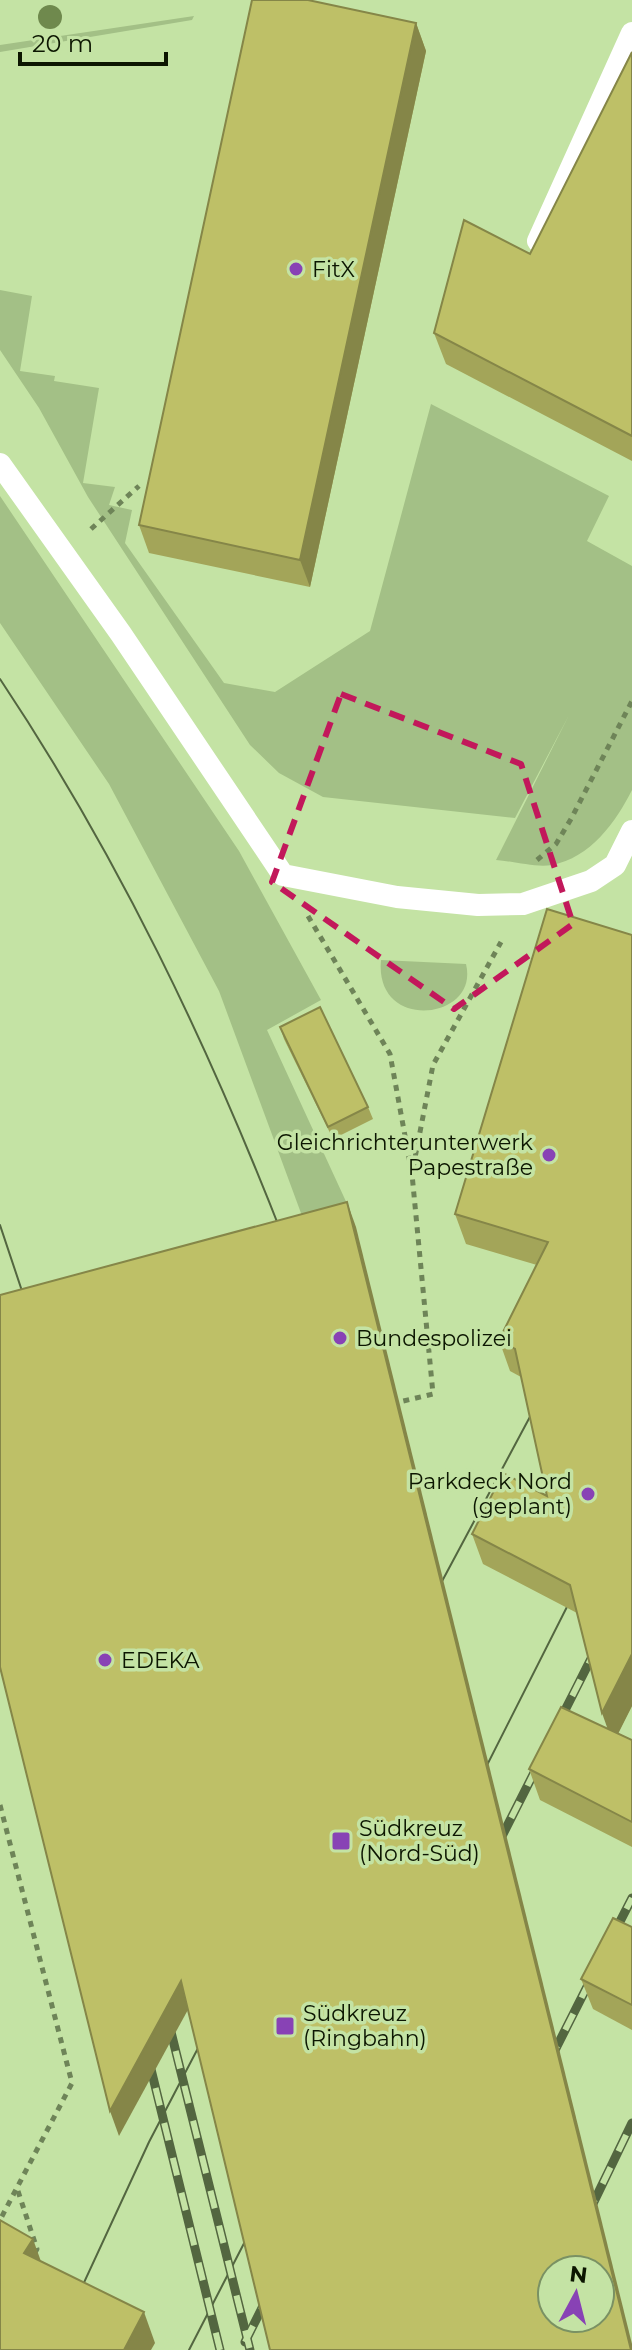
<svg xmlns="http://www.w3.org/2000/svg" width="632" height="2350" font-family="Montserrat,sans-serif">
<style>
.green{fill:#a3c086}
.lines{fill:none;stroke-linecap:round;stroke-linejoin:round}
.path{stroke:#6e8458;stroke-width:5;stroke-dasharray:6 6;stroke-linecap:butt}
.lane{stroke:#fff;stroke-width:22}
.tram{stroke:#536640;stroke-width:2}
.rail-casing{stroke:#536640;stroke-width:9}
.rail{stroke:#c4e3a4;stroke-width:6;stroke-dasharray:18;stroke-linecap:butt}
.tree{fill:#6f894d}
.wall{fill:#a3a559}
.shaded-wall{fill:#858648}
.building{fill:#bec067;stroke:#858648;stroke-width:2;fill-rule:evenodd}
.marked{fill:none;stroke:#c2185b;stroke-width:6;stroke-dasharray:16 10;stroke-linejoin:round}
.poi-dot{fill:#8842b5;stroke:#c4e3a4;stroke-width:3}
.labels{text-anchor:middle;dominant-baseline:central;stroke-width:7;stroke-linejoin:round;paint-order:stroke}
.poi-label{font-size:22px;fill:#0c1601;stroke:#c4e3a4;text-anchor:start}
</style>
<rect width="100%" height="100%" fill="#c4e3a4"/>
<!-- green -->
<g class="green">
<path d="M194,16l-2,4 -192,32v-7z"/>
<path d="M0,290l32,6 -12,75 35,5 -1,5 45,7 -16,95 32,4 -6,18 23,5 -7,33 99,140 51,9 95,-61 61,-227 178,92 -22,45 45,25v224c-16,32 -42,68 -80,75 -16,3 -39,-4 -56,-5l73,-145 -54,103 -192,-21 -44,-24 -29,-28 -162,-248 -49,-89 -39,-58z"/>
<path d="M0,496l239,355 82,149 -54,30 82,178 -44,16 -86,-233 -110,-207 -109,-161z"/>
<path d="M381,960l85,4c14,56 -92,69 -85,-4z"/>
</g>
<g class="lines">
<!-- path -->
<g class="path">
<path d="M91,529l48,-43"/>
<path d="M537,860l19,-16 15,-25 61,-118"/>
<path d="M308,916l82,138 22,120 21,220 -34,8"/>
<path d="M413,1168l20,-103 68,-123"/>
<path d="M0,1805l72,278 -72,137"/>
<path d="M18,2191l19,58 -4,7"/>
</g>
<!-- lane -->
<g class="lane">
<path d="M538,241l94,-208"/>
<path d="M0,464l121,170 162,241 114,22 81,8 45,-1 68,-23 24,-16 17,-34"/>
</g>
<!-- tram -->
<g class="tram">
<path d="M0,679c118,177 208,365 285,563"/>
<path d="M0,1225l28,84"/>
<path d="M432,1600l108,-202"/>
<path d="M478,1783l99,-196"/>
<path d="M75,2302l74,-160 59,-113"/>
<path d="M189,2350l66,-128"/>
</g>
<defs>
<g id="rail">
<path d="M556,1728l43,-85"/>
<path d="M495,1850l47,-93"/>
<path d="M610,1941l22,-43"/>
<path d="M167,2016l83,334"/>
<path d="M147,2053l73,297"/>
<path d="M549,2062l47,-93"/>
<path d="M587,2216l45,-93"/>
<path d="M245,2342l25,-50"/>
</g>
</defs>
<!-- rail casing -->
<use href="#rail" class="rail-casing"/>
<!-- rail -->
<use href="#rail" class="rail"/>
</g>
<!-- trees -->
<circle class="tree" cx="50" cy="17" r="12"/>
<!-- wall -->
<g class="wall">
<path d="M416,23l10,28 -116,536 -161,-34 -10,-28z"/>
<path d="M632,52v409l-186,-97 -12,-31 96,-79z"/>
<path d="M632,935v771l-14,27 14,7v107l-92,-47 -11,-31 79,-40 -31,-116 -94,-49 -11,-30 75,-38 -26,-119 -11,-6 -11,-31 38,-75 -71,-21 -11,-30z"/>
<path d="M280,1027l88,80 5,12 -40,20 -49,-100z"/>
<path d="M632,1927v103l-39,-21 -12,-30z"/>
</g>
<!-- shaded-wall -->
<g class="shaded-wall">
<path d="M416,23l10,28 -116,536 -10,-27z"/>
<path d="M347,1202l9,25 276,1117v6h-1z"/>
<path d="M632,1654v52l-19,38 -11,-31z"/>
<path d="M181,1981l9,25 -71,130 -9,-25z"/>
<path d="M33,2239l11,31 -20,-17z"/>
<path d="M144,2312l11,31 -4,7h-27z"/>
</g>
<!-- building -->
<g class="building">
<path d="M252,0h56l108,23 -116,537 -161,-35z"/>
<path d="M632,52v384l-198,-103 30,-113 66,34z"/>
<path d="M547,909l85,26v719l-30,59 -32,-128 -98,-51 31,-61 44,23 -32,-147 -16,-9 49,-98 -93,-28z"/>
<path d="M320,1007l48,100 -40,20 -48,-100z"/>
<path d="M347,1202l284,1148h-361l-89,-369 -71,130 -110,-444v-372zM552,2270h48v48h-48z"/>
<path d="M561,1707l71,33v82l-103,-53z"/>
<path d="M613,1918l19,9v78l-51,-26z"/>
<path d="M0,2220l33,19 -9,14 120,59 -20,38h-124z"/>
</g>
<!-- marked area -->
<path class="marked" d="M341,694l180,70 52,160 -119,85 -182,-127z"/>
<!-- markers -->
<g class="poi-dot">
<circle cx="296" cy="269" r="8"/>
<circle cx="549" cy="1155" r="8"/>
<circle cx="340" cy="1338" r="8"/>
<circle cx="588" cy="1494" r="8"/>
<circle cx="105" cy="1660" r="8"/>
<rect x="331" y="1831" width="20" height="20" rx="4"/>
<rect x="275" y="2016" width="20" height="20" rx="4"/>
</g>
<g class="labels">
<!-- poi labels -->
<g class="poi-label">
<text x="312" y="269">FitX</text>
<text x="533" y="1142" text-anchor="end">Gleichrichterunterwerk<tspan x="533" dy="25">Papestraße</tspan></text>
<text x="356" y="1338">Bundespolizei</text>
<text x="572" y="1481" text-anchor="end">Parkdeck Nord<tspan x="572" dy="25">(geplant)</tspan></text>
<text x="121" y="1660">EDEKA</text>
<text x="359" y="1828">Südkreuz<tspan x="359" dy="25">(Nord-Süd)</tspan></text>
<text x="303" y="2013">Südkreuz<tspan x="303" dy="25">(Ringbahn)</tspan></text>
</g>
</g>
<!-- north arrow -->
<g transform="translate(576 2294) rotate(7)"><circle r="38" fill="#c4e3a4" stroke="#7a9163" stroke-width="2"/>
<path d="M0-6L14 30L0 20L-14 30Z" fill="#8842b5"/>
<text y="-12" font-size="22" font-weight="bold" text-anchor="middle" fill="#0c1601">N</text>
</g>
<!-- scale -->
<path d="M20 52v12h146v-12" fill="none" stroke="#0c1601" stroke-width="4"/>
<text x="32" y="52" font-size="24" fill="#0c1601" stroke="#c4e3a4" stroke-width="6" paint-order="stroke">20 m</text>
</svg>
